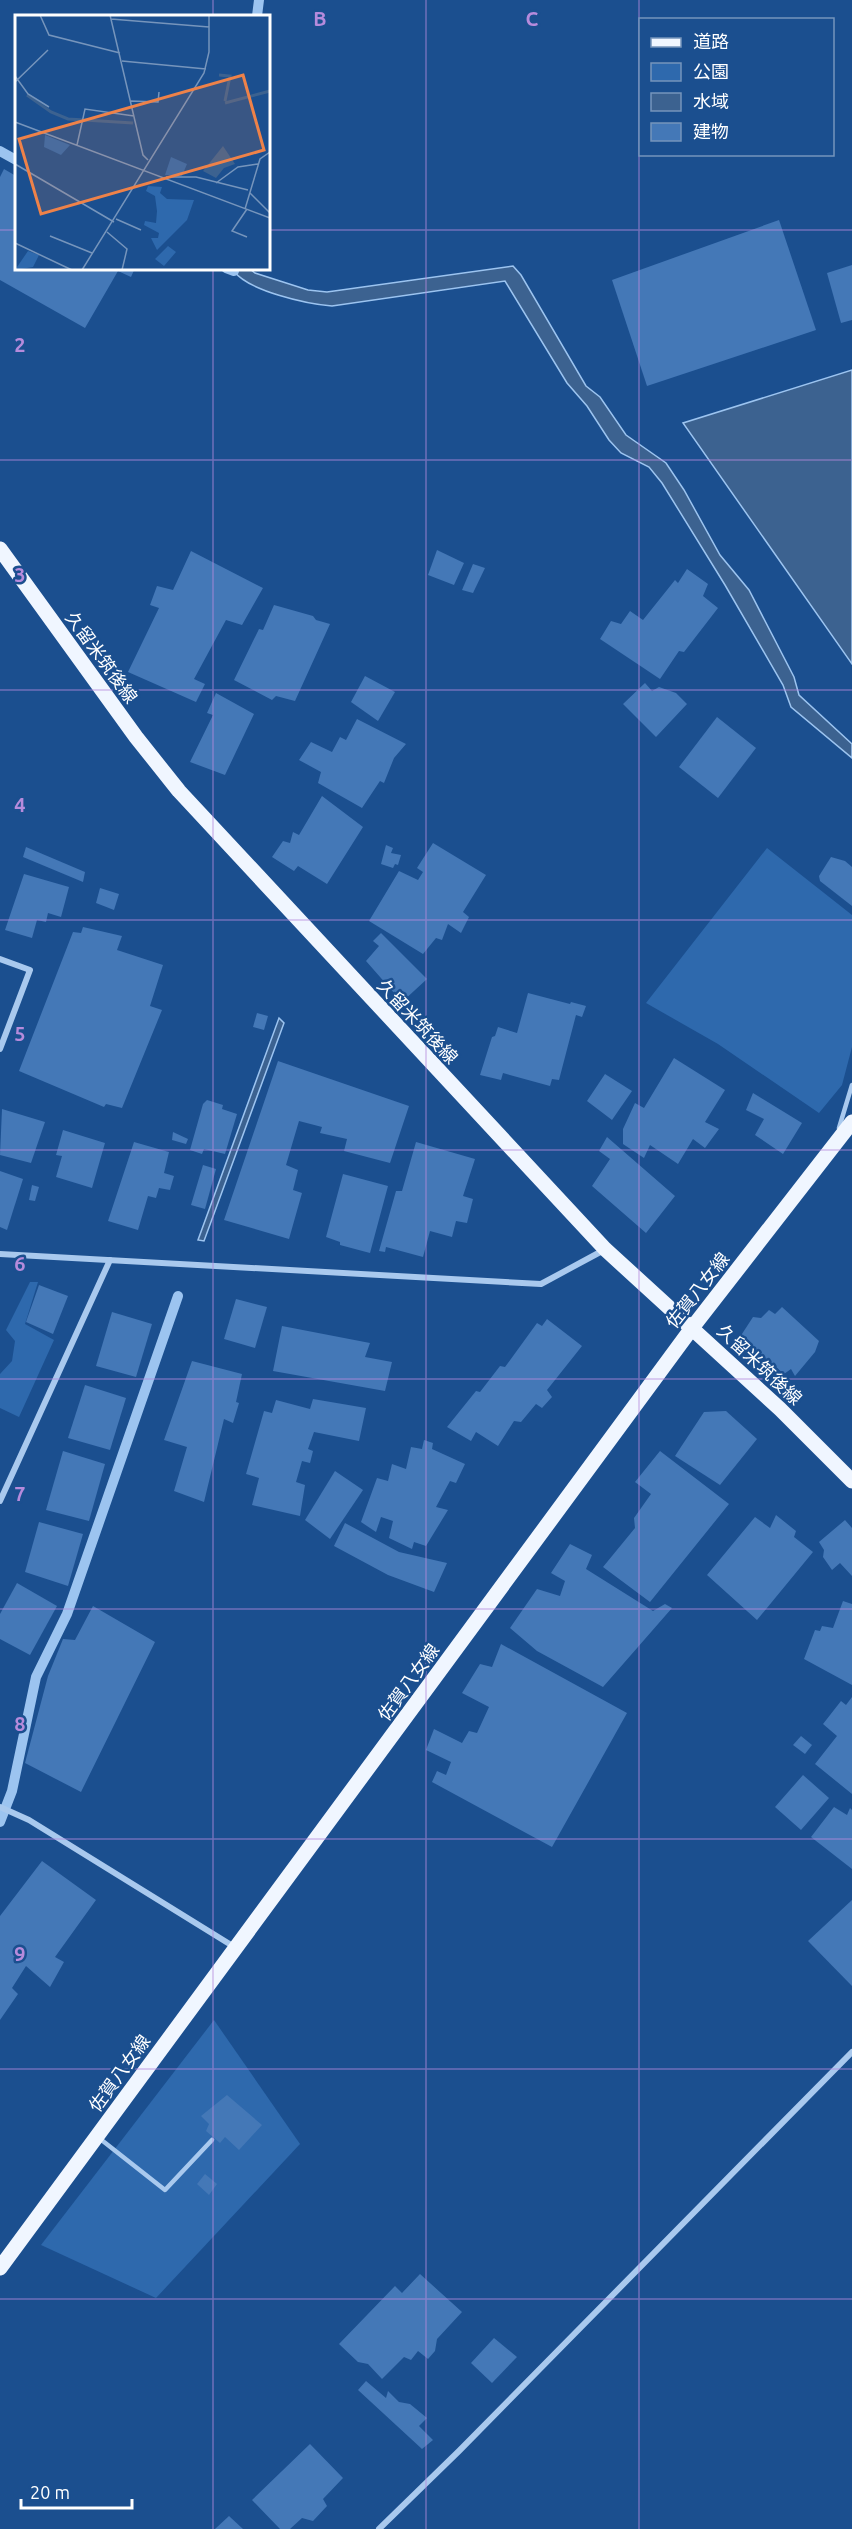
<svg xmlns="http://www.w3.org/2000/svg" width="852" height="2529" font-family="Ubuntu,'Noto Sans JP',sans-serif">
<style>
.green{fill:#2e69ad}
.water{fill:#3c6290;stroke:#9cc4f0;stroke-width:1.5}
.lines{fill:none;stroke-linecap:round;stroke-linejoin:round}
.stream{stroke:#9cc4f0;stroke-width:10}
.building{fill:#4478b7}
.lane{stroke:#a9c9ee;stroke-width:4.5}
.street{stroke:#a9c9ee;stroke-width:6}
.primary{stroke:#f0f6ff;stroke-width:15}
.grid{fill:none;stroke:#b68bdc;stroke-width:1.5;stroke-opacity:0.55}
.labels{text-anchor:middle;dominant-baseline:central;stroke-width:5;stroke-linejoin:round;paint-order:stroke}
.street-label{font-size:18px;fill:#fff;stroke:#1b4f8f}
.inset-river{fill:none;stroke:#3c6290;stroke-width:3}
.inset-road{fill:none;stroke:#7695bc;stroke-width:1.5}
.view{fill:#ee8249;fill-opacity:0.15;stroke:#ee8249;stroke-width:3}
.inset-edge{fill:none;stroke:#fff;stroke-width:3}
.grid-label{font-size:20px;text-anchor:middle;font-weight:bold;fill:#b68bdc;stroke:#1b4f8f;stroke-width:5;stroke-linejoin:round;paint-order:stroke}
</style>
<rect width="100%" height="100%" fill="#1b4f8f"/>
<!-- green -->
<g class="green">
<path d="M767,848l85,67v132l-10,38 -23,28 -101,-69 -72,-41z"/>
<path d="M30,1282h8l-13,42 29,16 -35,77 -19,-9v-34l12,-13 3,-20 -9,-11z"/>
<path d="M214,2020l86,124 -144,154 -115,-53z"/>
</g>
<!-- water -->
<g class="water">
<path d="M513,266l8,9 65,111 14,11 26,38 40,28 18,27 36,65 29,35 45,87 5,18 53,49v14l-61,-51 -8,-22 -58,-100 -63,-102 -13,-16 -28,-14 -12,-13 -22,-34 -20,-23 -62,-102 -173,25c-25,-2 -84,-15 -98,-35v-2h16l5,4 53,17 19,2z"/>
<path d="M852,370v294l-169,-241z"/>
<path d="M279,1018l5,5 -80,218 -6,-1z"/>
</g>
<g class="lines">
<!-- stream -->
<g class="stream">
<path d="M257,16l2,-16"/>
<path d="M0,151l16,9"/>
<path d="M226,268l8,3"/>
<path d="M0,1822l12,-31 24,-114 31,-63 111,-318"/>
</g>
</g>
<!-- building -->
<g class="building">
<path d="M4,169l12,7v92h119l-4,9 -13,-6 -33,57 -85,-48v-103z"/>
<path d="M779,220l37,110 -169,56 -35,-106z"/>
<path d="M852,265v55l-11,3 -14,-50z"/>
<path d="M437,550l27,13 -10,22 -26,-10z"/>
<path d="M191,551l72,37 -21,37 -16,-5 -32,59 11,5 -9,18 -68,-30 31,-64 -9,-3 7,-19 16,4z"/>
<path d="M473,564l12,4 -12,25 -11,-3z"/>
<path d="M687,569l21,15 -5,12 15,12 -34,44 -5,-1 -19,28 -60,-40 11,-18 10,3 9,-13 13,9 32,-40 3,3z"/>
<path d="M274,605l39,11 3,4 14,4 -35,77 -19,-5 -4,4 -38,-20 25,-51 4,1z"/>
<path d="M365,676l30,16 -17,29 -27,-19z"/>
<path d="M645,683l7,8 7,-4 17,6 11,11 -31,33 -33,-33z"/>
<path d="M216,693l38,21 -29,61 -35,-13 23,-47 -6,-2z"/>
<path d="M717,717l39,31 -38,50 -39,-31z"/>
<path d="M357,719l49,25 -12,14 -10,25 -4,-2 -18,27 -44,-25 3,-11 -22,-12 12,-18 21,10 8,-15 6,3z"/>
<path d="M322,796l41,31 -36,57 -29,-18 -4,5 -22,-14 11,-16 7,2 3,-11 6,3z"/>
<path d="M433,843l53,32 -23,37 6,5 -8,16 -13,-9 -6,16 -6,-2 -13,16 -54,-33 30,-50 19,9 5,-8 -6,-4z"/>
<path d="M386,845l7,3 -2,5 10,2 -3,10 -3,-1 -2,4 -12,-4z"/>
<path d="M26,847l59,25 -2,10 -60,-25z"/>
<path d="M831,857l14,4 7,6v39l-32,-25 -1,-5z"/>
<path d="M24,874l45,13 -8,30 -13,-4 -2,9 -9,-2 -5,18 -27,-8z"/>
<path d="M100,888l19,6 -5,16 -18,-7z"/>
<path d="M83,927l39,9 -5,14 46,15 -13,41 12,4 -40,98 -16,-4 -2,3 -85,-36 54,-139 8,1z"/>
<path d="M381,933l46,46 -25,23 -36,-41 13,-15 -6,-5z"/>
<path d="M528,993l42,11 1,-2 15,4 -4,11 -6,-2 -17,65 -7,-1 -2,7 -47,-13 -2,7 -21,-5 12,-38 3,-1 3,-9 19,6z"/>
<path d="M257,1013l11,3 -4,14 -11,-3z"/>
<path d="M674,1058l51,32 -20,32 14,7 -14,19 -12,-9 -15,25 -28,-19 -6,13 -21,-14v-15l12,-26 9,5z"/>
<path d="M278,1061l131,45 -19,57 -46,-12 3,-12 -27,-6 2,-6 -23,-6 -13,44 12,5 -5,20 9,3 -13,46 -65,-19z"/>
<path d="M605,1074l27,17 -20,29 -25,-19z"/>
<path d="M753,1093l49,30 -19,31 -28,-19 9,-16 -18,-9z"/>
<path d="M207,1100l16,5 -1,4 15,5 -12,40 -21,-5 -2,5 -12,-4 13,-46z"/>
<path d="M2,1109l43,13 -14,41 -31,-8z"/>
<path d="M63,1130l42,13 -13,45 -36,-11 6,-21 -6,-1z"/>
<path d="M173,1132l15,7 -2,5 -14,-4z"/>
<path d="M607,1137l68,59 -29,37 -54,-47 18,-27 -11,-8z"/>
<path d="M134,1142l35,10 -5,21 10,3 -4,14 -11,-2 -3,10 -8,-2 -10,34 -30,-9z"/>
<path d="M416,1142l59,17 -12,37 10,3 -6,24 -11,-2 -4,16 -22,-6 -7,26 -37,-10 -1,5 -6,-1 17,-60h6z"/>
<path d="M203,1165l13,4 -11,40 -14,-4z"/>
<path d="M0,1171l23,8 -16,51 -7,-3z"/>
<path d="M343,1174l45,12 -18,67 -30,-8v-3l-14,-5z"/>
<path d="M32,1185l7,2 -4,14 -6,-1z"/>
<path d="M39,1285l29,11 -15,38 -27,-12z"/>
<path d="M236,1299l31,8 -12,41 -31,-9z"/>
<path d="M782,1307l37,34 -4,11 -20,24 -4,-7 -7,5 -44,-37 13,-20 8,1 8,-8 6,4z"/>
<path d="M112,1312l40,12 -16,53 -40,-11z"/>
<path d="M547,1319l35,27 -35,44 5,7 -10,11 -6,-4 -15,18 -7,-1 -16,25 -22,-14 -5,9 -24,-14 29,-36 4,1 20,-26 5,1 32,-44 5,3z"/>
<path d="M282,1326l88,17 -5,14 27,5 -7,29 -112,-20z"/>
<path d="M192,1361l50,13 -6,28 3,1 -6,20 -9,-4 -20,83 -30,-11 13,-44 -23,-7z"/>
<path d="M85,1385l41,13 -16,52 -42,-12z"/>
<path d="M313,1399l53,9 -7,33 -45,-9 -6,17 5,2 -3,12 -8,-2 -6,21 9,3 -5,31 -48,-11 7,-27 -13,-4 18,-63 8,2 4,-13 34,9z"/>
<path d="M726,1411l31,28 -37,46 -45,-29 29,-44z"/>
<path d="M424,1440l9,3 -1,6 33,15 -9,19 -6,-2 -14,26 12,3 -22,36 -12,-4 -2,7 -23,-11 4,-17 -12,-4 -5,15 -15,-10 16,-44 11,3 4,-17 14,5 5,-22 11,2z"/>
<path d="M63,1451l42,13 -16,57 -43,-11z"/>
<path d="M660,1451l69,53 -79,98 -47,-35 32,-39 -1,-10 17,-24 -16,-12z"/>
<path d="M335,1471l28,19 -33,49 -25,-19z"/>
<path d="M776,1515l20,16 -2,6 19,15 -56,68 -50,-45 48,-58 15,11z"/>
<path d="M845,1520l7,8v48l-12,-13 -8,7 -9,-13 1,-7 -5,-8z"/>
<path d="M39,1522l44,12 -15,52 -43,-14z"/>
<path d="M345,1523l54,29 48,11 -13,29 -46,-17 -54,-29z"/>
<path d="M570,1544l22,11 -6,14 67,42 12,-7 7,4 -69,79 -66,-36 -27,-23 27,-39 23,7 5,-15 -14,-8z"/>
<path d="M17,1583l40,23 -27,49 -30,-16v-25z"/>
<path d="M843,1601l9,3v81l-48,-26 11,-29 5,1 2,-5 11,2z"/>
<path d="M93,1606l62,36 -74,150 -56,-29 23,-87 15,-37 12,1z"/>
<path d="M501,1644l126,69 -75,134 -120,-65 5,-11 9,4 5,-13 -25,-12 8,-21 28,14 7,-12 8,2 12,-26 -27,-14 18,-29 12,3z"/>
<path d="M852,1697v97l-37,-30 22,-28 -14,-12 18,-23 5,4z"/>
<path d="M801,1736l11,9 -7,9 -12,-9z"/>
<path d="M803,1775l26,23 -28,32 -26,-23z"/>
<path d="M834,1807l13,8 3,-7 2,2v59l-41,-32z"/>
<path d="M42,1861l54,39 -41,57 9,5 -14,25 -24,-21 -14,22 6,6 -18,26v-104z"/>
<path d="M852,1900v86l-44,-45z"/>
<path d="M227,2095l35,30 -23,25 -14,-13 -5,6 -14,-12 3,-7 -8,-8z"/>
<path d="M205,2174l12,10 -8,11 -12,-11z"/>
<path d="M420,2274l42,38 -25,27 -2,12 -7,8 -10,-8 -7,9 -7,-3 -22,22 -14,-15 -10,-2 -19,-18 56,-58 7,7z"/>
<path d="M494,2338l23,19 -25,26 -21,-20z"/>
<path d="M366,2381l20,17 2,-7 11,11 11,2 17,14 -8,8 14,14 -11,9 -64,-59z"/>
<path d="M310,2444l33,34 -20,21 4,7 -14,15 -11,-3 -12,11h-10l-28,-29z"/>
<path d="M229,2516l14,13h-28z"/>
</g>
<g class="lines">
<!-- lane -->
<g class="lane">
<path d="M839,1128l13,-43"/>
<path d="M99,2138l66,52 47,-50"/>
</g>
<!-- street -->
<g class="street">
<path d="M0,959l30,11 -30,79"/>
<path d="M0,1254l541,30 63,-34"/>
<path d="M0,1501l110,-241"/>
<path d="M0,1807l29,13 207,128"/>
<path d="M379,2529l80,-78 393,-399"/>
</g>
<!-- primary -->
<g class="primary">
<path d="M0,549l136,188 43,54 426,458 175,160 72,72"/>
<path d="M0,2268l692,-940 160,-206"/>
</g>
</g>
<!-- grid -->
<path class="grid" d="M213,0v16M426,0v2529M639,0v2529M0,230h16M268,230h584M213,268v2261M0,460h852M0,690h852M0,920h852M0,1150h852M0,1379h852M0,1609h852M0,1839h852M0,2069h852M0,2299h852"/>
<g class="labels">
<!-- street labels -->
<g class="street-label">
<text transform="translate(102 657) rotate(54)">久留米筑後線</text>
<text transform="translate(418 1021) rotate(47)">久留米筑後線</text>
<text transform="translate(697 1290) rotate(-52)">佐賀八女線</text>
<text transform="translate(760 1364) rotate(43)">久留米筑後線</text>
<text transform="translate(408 1682) rotate(-54)">佐賀八女線</text>
<text transform="translate(119 2073) rotate(-54)">佐賀八女線</text>
</g>
</g>
<!-- overview -->
<g transform="translate(15 15)">
<rect width="255" height="255" fill="#1b4f8f"/>
<path d="M30,120l25,10 -9,10 -17,-8zM156,142l16,7 -5,12 -17,-1zM133,171l14,1 -2,6 7,6 27,1 -7,20 -30,30 -6,-12h7l1,-5 -15,-8 1,-4 11,2 1,-12 -2,-15 -9,-5zM153,231l8,6 -12,14 -9,-7zM13,236l11,4 -6,12 -18,3z" fill="#2e69ad"/>
<path d="M208,131l12,18 -11,4 -8,10 -13,-7z" fill="#3c6290"/>
<path class="inset-river" d="M204,60l11,1 -5,25M12,80l24,17 17,7 65,4M210,88l45,-12"/>
<path class="inset-road" d="M25,0l9,20 71,18M95,0l33,140 5,5M96,4l98,8M107,46l84,8M0,61l13,18 21,13M0,67l33,-32M116,86l27,1 1,-10M0,107l255,96M62,130l8,-36 49,7M0,149l99,58M151,162h30l52,13M201,168l22,-16 20,-3M235,178l20,20M230,194l15,-50 10,-7M232,194l-15,22 15,6M101,204l25,11M92,217l20,17 -5,21M35,221l42,17M0,228l57,27M67,255l122,-197 5,-21v-37"/>
<path class="view" d="M228,60l21,75 -223,64 -22,-75z"/>
<rect width="255" height="255" class="inset-edge"/>
</g>
<g class="grid-label">
<text x="320" y="26">B</text>
<text x="532" y="26">C</text>
<text x="20" y="352">2</text>
<text x="20" y="582">3</text>
<text x="20" y="812">4</text>
<text x="20" y="1041">5</text>
<text x="20" y="1271">6</text>
<text x="20" y="1501">7</text>
<text x="20" y="1731">8</text>
<text x="20" y="1961">9</text>
</g>
<!-- legend -->
<rect x="639" y="18" width="195" height="138" fill="#1b4f8f" stroke="#7695bc" stroke-width="1.5"/>
<rect x="651" y="38" width="30" height="9" fill="#f0f6ff" stroke="#7695bc" stroke-width="1.5"/>
<text x="693" y="48" font-size="18" fill="#ffffff">道路</text>
<rect x="651" y="63" width="30" height="18" fill="#2e69ad" stroke="#7695bc" stroke-width="1.5"/>
<text x="693" y="78" font-size="18" fill="#ffffff">公園</text>
<rect x="651" y="93" width="30" height="18" fill="#3c6290" stroke="#7695bc" stroke-width="1.5"/>
<text x="693" y="108" font-size="18" fill="#ffffff">水域</text>
<rect x="651" y="123" width="30" height="18" fill="#4478b7" stroke="#7695bc" stroke-width="1.5"/>
<text x="693" y="138" font-size="18" fill="#ffffff">建物</text>
<!-- scale -->
<path d="M21 2499v9h111v-9" fill="none" stroke="#ffffff" stroke-width="3"/>
<text x="30" y="2499" font-size="18" fill="#ffffff" stroke="#1b4f8f" stroke-width="4.5" paint-order="stroke">20 m</text>
</svg>
